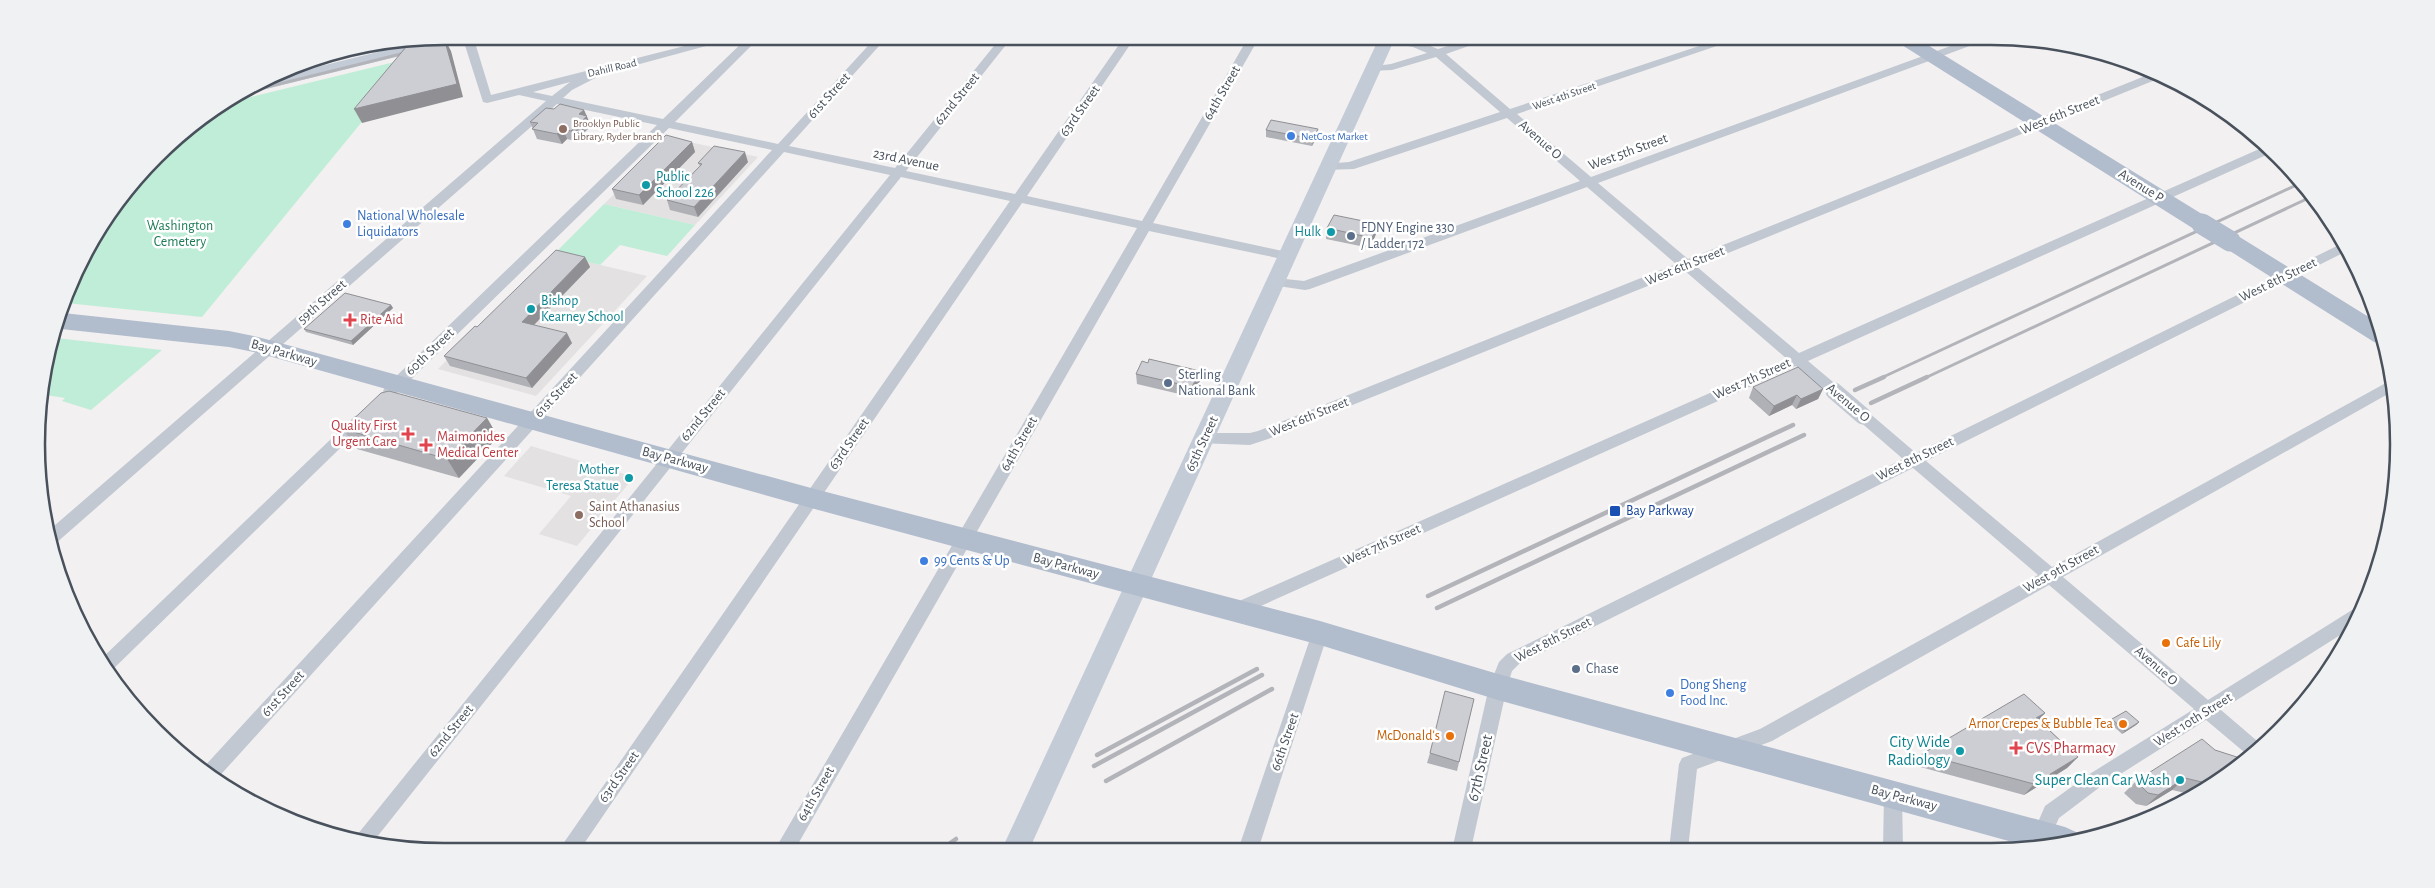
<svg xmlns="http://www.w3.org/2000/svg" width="2435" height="888" font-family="'Alegreya Sans',sans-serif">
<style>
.education{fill:#e3e1e1}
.green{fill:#c0edd7}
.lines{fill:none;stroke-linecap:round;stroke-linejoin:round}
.street{fill:#c1c8d1;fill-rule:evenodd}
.secondary{fill:#c3cbd7;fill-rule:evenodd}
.primary{fill:#b1bccd;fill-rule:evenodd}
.rail-far1{stroke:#b2b4ba;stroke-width:3}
.rail{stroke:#b2b4ba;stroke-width:4.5}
.street-bridge{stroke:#c1c8d1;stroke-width:17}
.primary-bridge{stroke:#b1bccd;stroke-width:21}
.wall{fill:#b0b1b6}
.shaded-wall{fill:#909094}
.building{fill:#cdced4;stroke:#909094}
.education-dot{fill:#8d6e63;stroke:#fff;stroke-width:2}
.shop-dot{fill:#3f7fe0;stroke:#fff;stroke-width:2}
.culture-dot{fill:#0f9aa8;stroke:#fff;stroke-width:2}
.service-dot{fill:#5c6f8a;stroke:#fff;stroke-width:2}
.health-dot{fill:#e0444e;stroke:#fff;stroke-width:2}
.transit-dot{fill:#1a4fb4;stroke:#fff;stroke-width:2}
.food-dot{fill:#e8710a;stroke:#fff;stroke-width:2}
.labels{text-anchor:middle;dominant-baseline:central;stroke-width:5;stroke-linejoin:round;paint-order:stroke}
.far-street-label{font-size:11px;fill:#48515c;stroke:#fff}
.far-education-label{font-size:11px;fill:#785e54;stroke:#fff;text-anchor:start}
.far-shop-label{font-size:11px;fill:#366cbe;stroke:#fff;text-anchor:start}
.street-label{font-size:14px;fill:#48515c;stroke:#fff}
.culture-label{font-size:14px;fill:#0d838f;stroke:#fff;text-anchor:start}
.shop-label{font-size:14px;fill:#366cbe;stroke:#fff;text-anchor:start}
.park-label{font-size:14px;fill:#1c7b56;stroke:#fff}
.service-label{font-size:14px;fill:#4e5e75;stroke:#fff;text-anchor:start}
.health-label{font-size:14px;fill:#be3a42;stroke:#fff;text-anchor:start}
.education-label{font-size:14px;fill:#785e54;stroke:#fff;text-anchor:start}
.transit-label{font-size:14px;fill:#164399;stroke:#fff;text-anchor:start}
.food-label{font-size:14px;fill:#c56008;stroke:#fff;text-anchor:end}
.near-culture-label{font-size:16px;fill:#0d838f;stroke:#fff;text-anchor:end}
.near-health-label{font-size:16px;fill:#be3a42;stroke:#fff;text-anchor:start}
.near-street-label{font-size:16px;fill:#48515c;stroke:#fff}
.rim{fill:none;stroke:#48515c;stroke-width:2.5}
</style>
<rect width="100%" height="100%" fill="#f2f0f0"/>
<!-- education -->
<g class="education">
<path d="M671,138l87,19 -63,68 -91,-21z"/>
<path d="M554,254l93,22 -111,120 -98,-27z"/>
<path d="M531,446l103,31 -57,69 -38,-12 32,-38 -67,-20z"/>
</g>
<!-- green -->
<g class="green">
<path d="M415,57l-213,260 -136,-14 12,-40 43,-67 54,-58 59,-37z"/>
<path d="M604,204l91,21 -28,31 -47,-11 -20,20 -46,-11z"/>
<path d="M56,338l106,12 -71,60 -29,-9 3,-3 -25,-4z"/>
</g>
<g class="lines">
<!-- street -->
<g class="street">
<path d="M462,36h11l18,59 233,-59h19l-140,38 -31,16 -9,8 100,21 86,-83h12l-86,86 103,22 99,-108h11l-99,110 106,22 107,-132h11l-107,135 109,23 110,-158h11l-109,160 115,25 107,-185h11l-107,187 134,29 7,4 -7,4 -138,-29 -355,620h-20l363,-623 -115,-25 -443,648h-21l452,-650 -109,-24 -528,665 -20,-2 537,-665 -106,-23 -569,629 -13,-12 570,-619 -103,-22 -274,267h-10l-2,-4 2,-4 272,-262 -100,-21 -502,440 -5,2 -3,-14 499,-431 -27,-6 -32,8 -4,-1zM570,82l-18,14 -19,-4z"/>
<path d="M1367,36h25l28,6 18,7 42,-13h17l-51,18 64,55 219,-73h17l-229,78 74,63 387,-141 16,1 -396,146 90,76 467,-187 10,4 -469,190 103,87 467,-207 7,6 -465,209 31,26 2,4 -2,4h-10l-33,-29 -562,252 -6,-2 -2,-5 2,-5 559,-247 -102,-88 -417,168 -18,6 -51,-2 -2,-4 2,-4 5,-2h46l8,-2 418,-167 -89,-77 -277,102 -5,1 -34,-5 -2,-3 7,-4 28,3 276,-100 -73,-63 -153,51 -30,1 -2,-3 2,-3 25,-2 151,-50 -64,-55 -44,13 -23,1v-4l22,-3 36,-11 -14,-6 -41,-8z"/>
<path d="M2345,242l4,8 -423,211 126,106 341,-188 2,11 -332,187 145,123 144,-90 8,-1 -7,18 -132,83 42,36 -13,11 -44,-37 -106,67 -41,31 -11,24 -7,3 -7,-3 -2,-6 13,-30 43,-31 106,-66 -145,-124 -277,156 -75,28 -9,80h-19l10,-85 3,-6 78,-29 278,-154 -125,-107 -394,196 -7,7 -5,16 -36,162 -19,1 37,-163 10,-25 8,-8 396,-195 -45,-39 -2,-4 2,-4h10l48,41z"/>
<path d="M360,415l5,1 2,4 -2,4 -257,250 -8,-14 255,-244z"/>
<path d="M1320,626l6,2 2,5 -70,217h-20l74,-217 2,-5z"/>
<path d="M1893,787l7,2 2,6 1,54h-20l1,-54 2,-6z"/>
</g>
<!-- secondary -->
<g class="secondary">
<path d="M470,36l-2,3 -210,52 -6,-1 20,-12 167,-41z"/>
<path d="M1380,36h16l-367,814 -28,1z"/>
</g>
<!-- primary -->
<g class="primary">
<path d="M1891,36h22l297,183 3,5 -3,5 -8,2 -8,-2 -300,-189z"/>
<path d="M2230,234l8,2 142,88 4,19 -10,-1 -152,-96 -3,-5 3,-5z"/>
<path d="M63,313l166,18 29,6 553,151 509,133 178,53 567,153 11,5 3,6 -34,10h-11l-536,-148 -178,-55 -509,-137 -553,-155 -29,-6 -168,-18 -2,-1z"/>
</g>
<!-- rail-far1 -->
<g class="rail-far1">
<path d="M433,46l39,-10"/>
<path d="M403,47l36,-8"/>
<path d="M251,91l162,-40"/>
<path d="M1881,378l422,-196"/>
<path d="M1925,378l388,-182"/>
</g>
<!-- rail -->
<g class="rail">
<path d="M1855,390l29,-13"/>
<path d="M1871,403l56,-26"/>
<path d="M1428,596l365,-171"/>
<path d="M1437,608l367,-173"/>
<path d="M1097,755l160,-86"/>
<path d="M1094,766l168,-91"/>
<path d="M1106,781l166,-92"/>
<path d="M939,851l17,-12"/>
<path d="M955,851l6,-4"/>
</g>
<!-- street-bridge -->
<path class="street-bridge" d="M1834,391l29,25"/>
<!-- primary-bridge -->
<path class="primary-bridge" d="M2202,224l28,17"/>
</g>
<!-- wall -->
<g class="wall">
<path d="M554,109l30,1 7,16 -16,15 -8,-2 -5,5 -25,-5 -7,-17z"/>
<path d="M1266,130l51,6 -5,10 -46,-9z"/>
<path d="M692,142l3,10 -52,53 -27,-6 -4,-10z"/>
<path d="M748,162l-50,55 -28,-7 -3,-10 33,-34 -2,-3z"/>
<path d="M1327,228l49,6 -6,14 -44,-9z"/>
<path d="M585,257l5,10 -56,58 38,18 -40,45 -82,-22 -6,-10z"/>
<path d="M391,305l2,3 -40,37 -47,-13 -2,-3z"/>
<path d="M1136,374l64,7 -8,16 -55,-13z"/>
<path d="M1753,387l70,2 -5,10 -22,10 -4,-4 -23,11 -20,-18z"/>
<path d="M487,418l11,19 -39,41 -102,-29 -14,-20z"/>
<path d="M1474,699l-17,72 -30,-8 3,-10z"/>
<path d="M2045,713l-6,7 39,37 -11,11 -43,27 -111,-30 9,-11z"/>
<path d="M2112,719l27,3 -3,3 -14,9 -13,-12z"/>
<path d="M2215,750l31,10 -52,35 -22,-5 -26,16 -10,-2 -12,-11 12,-12z"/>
</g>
<!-- shaded-wall -->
<g class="shaded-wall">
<path d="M444,38l7,13 12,46 -101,26 -8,-14z"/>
<path d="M584,110l7,16 -16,15 -4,-10 8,-17z"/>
<path d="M563,129l4,10 -5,5 -5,-10z"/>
<path d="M1318,129l-1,7 -5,10 1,-7z"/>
<path d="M692,142l3,10 -52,53 -4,-10z"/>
<path d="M745,152l3,10 -50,55 -4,-10z"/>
<path d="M1378,224l-2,10 -6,14 2,-10z"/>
<path d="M585,257l5,10 -63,65 -5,-10z"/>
<path d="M391,305l2,3 -40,37 -2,-4z"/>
<path d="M567,333l5,10 -40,45 -6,-10z"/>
<path d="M1200,371v10l-8,16v-10z"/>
<path d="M1823,389l-5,10 -22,10 5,-10z"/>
<path d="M1797,395l-5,10 -23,11 5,-10z"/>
<path d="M487,418l11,19 -39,41 -12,-19z"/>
<path d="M2045,713l-10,12 1,-7z"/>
<path d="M2139,722l-3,3 -14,9 3,-3z"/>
<path d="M2078,757l-11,11 -43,27 10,-11z"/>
<path d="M2185,778l-13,12 -26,16 12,-11z"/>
</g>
<!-- building -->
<g class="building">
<path d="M444,38l13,46 -103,25 52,-62z"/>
<path d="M560,104l24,6 -5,4 8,2 -16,15 -8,-2 -6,5 -25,-5 6,-6 -8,-1 16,-14 8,1z"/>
<path d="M1271,120l47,9 -5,10 -47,-9z"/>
<path d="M666,135l26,7 -53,53 -27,-6z"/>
<path d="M714,146l31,6 -51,55 -27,-7 35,-36 -4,-1z"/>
<path d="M1334,215l44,9 -6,14 -45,-10z"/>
<path d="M556,250l29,7 -63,65 45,11 -41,45 -82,-22 31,-30 2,1z"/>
<path d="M345,293l46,12 -40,36 -47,-12z"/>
<path d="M1149,359l51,12 -8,16 -56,-13 6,-13 6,2z"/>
<path d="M1798,367l25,22 -22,10 -4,-4 -23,11 -21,-19z"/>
<path d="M389,391l98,27 -40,41 -104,-30 38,-36z"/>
<path d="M1445,691l29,8 -15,63 -29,-9z"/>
<path d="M2024,694l21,19 -9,5 42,39 -44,27 -112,-30z"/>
<path d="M2126,711l13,11 -14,9 -13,-12z"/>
<path d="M2202,739l13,11 31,10 -36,24 -25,-6 -27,17 -10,-2 -12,-12z"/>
</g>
<!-- markers -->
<g class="education-dot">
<circle cx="563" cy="129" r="5"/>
<circle cx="579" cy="515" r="5"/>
</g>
<g class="shop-dot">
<circle cx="1291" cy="136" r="5"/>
<circle cx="347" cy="224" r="5"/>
<circle cx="924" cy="561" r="5"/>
<circle cx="1670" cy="693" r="5"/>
</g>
<g class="culture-dot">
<circle cx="646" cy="185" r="5"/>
<circle cx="1331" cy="232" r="5"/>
<circle cx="531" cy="309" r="5"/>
<circle cx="629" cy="478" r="5"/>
<circle cx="1960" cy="751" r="5"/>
<circle cx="2180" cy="780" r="5"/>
</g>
<g class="service-dot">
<circle cx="1351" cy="236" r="5"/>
<circle cx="1168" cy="383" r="5"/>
<circle cx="1576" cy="669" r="5"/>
</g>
<g class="health-dot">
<path d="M347.5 312.5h5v5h5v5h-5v5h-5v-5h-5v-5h5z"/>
<path d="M405.5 426.5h5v5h5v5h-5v5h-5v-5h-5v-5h5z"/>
<path d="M423.5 437.5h5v5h5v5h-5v5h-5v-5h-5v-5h5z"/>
<path d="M2013.5 740.5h5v5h5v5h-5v5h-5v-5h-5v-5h5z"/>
</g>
<rect class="transit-dot" x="1609" y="505" width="12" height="12" rx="2.5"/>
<g class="food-dot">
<circle cx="2166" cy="643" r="5"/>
<circle cx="2123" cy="724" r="5"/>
<circle cx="1450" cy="736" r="5"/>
</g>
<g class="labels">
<!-- far-street labels -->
<g class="far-street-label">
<text transform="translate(612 68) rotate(-13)">Dahill Road</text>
<text transform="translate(1564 96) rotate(-19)">West 4th Street</text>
</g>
<!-- far-education labels -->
<g class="far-education-label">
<text x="573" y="123">Brooklyn Public<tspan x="573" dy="13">Library, Ryder branch</tspan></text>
</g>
<!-- far-shop labels -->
<g class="far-shop-label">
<text x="1301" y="136">NetCost Market</text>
</g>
<!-- street labels -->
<g class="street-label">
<text transform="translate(1222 93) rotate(-60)">64th Street</text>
<text transform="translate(829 96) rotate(-48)">61st Street</text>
<text transform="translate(957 99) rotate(-51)">62nd Street</text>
<text transform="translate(1080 111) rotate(-55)">63rd Street</text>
<text transform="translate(2060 115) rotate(-22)">West 6th Street</text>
<text transform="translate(1540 140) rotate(41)">Avenue O</text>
<text transform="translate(1628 152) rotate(-20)">West 5th Street</text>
<text transform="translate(906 160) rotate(12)">23rd Avenue</text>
<text transform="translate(2141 186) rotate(32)">Avenue P</text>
<text transform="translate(1685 266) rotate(-22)">West 6th Street</text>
<text transform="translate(2278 280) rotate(-26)">West 8th Street</text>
<text transform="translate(322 302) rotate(-41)">59th Street</text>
<text transform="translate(430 352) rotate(-44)">60th Street</text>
<text transform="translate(284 353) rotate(16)">Bay Parkway</text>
<text transform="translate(1752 379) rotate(-24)">West 7th Street</text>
<text transform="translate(556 395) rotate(-47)">61st Street</text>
<text transform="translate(1848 403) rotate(40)">Avenue O</text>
<text transform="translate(703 415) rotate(-51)">62nd Street</text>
<text transform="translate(1309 417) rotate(-22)">West 6th Street</text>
<text transform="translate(849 444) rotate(-55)">63rd Street</text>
<text transform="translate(1019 444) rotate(-60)">64th Street</text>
<text transform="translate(1202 444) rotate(-65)">65th Street</text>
<text transform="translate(1915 459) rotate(-26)">West 8th Street</text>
<text transform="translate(675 460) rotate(15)">Bay Parkway</text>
<text transform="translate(1382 545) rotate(-24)">West 7th Street</text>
<text transform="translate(1066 566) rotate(15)">Bay Parkway</text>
<text transform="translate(2061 569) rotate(-29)">West 9th Street</text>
<text transform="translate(1553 640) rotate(-27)">West 8th Street</text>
<text transform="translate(2156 666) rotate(41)">Avenue O</text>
<text transform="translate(283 694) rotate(-48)">61st Street</text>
<text transform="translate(2193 720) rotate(-32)">West 10th Street</text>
<text transform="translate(451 731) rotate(-51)">62nd Street</text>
<text transform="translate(1285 742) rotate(-71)">66th Street</text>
<text transform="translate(619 777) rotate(-55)">63rd Street</text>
<text transform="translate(816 794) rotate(-60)">64th Street</text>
<text transform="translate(1904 798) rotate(15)">Bay Parkway</text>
</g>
<!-- culture labels -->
<g class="culture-label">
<text x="656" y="177">Public<tspan x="656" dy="16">School 226</tspan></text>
<text x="1321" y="232" text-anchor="end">Hulk</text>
<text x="541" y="301">Bishop<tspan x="541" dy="16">Kearney School</tspan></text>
<text x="619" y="470" text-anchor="end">Mother<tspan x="619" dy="16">Teresa Statue</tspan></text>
</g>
<!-- shop labels -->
<g class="shop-label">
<text x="357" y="216">National Wholesale<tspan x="357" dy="16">Liquidators</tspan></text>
<text x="934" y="561">99 Cents &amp; Up</text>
<text x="1680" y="685">Dong Sheng<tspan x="1680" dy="16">Food Inc.</tspan></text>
</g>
<!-- park labels -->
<g class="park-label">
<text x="180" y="226">Washington<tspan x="180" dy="16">Cemetery</tspan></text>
</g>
<!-- service labels -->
<g class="service-label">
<text x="1361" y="228">FDNY Engine 330<tspan x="1361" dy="16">/ Ladder 172</tspan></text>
<text x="1178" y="375">Sterling<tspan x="1178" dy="16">National Bank</tspan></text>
<text x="1586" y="669">Chase</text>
</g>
<!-- health labels -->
<g class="health-label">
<text x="360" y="320">Rite Aid</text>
<text x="397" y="426" text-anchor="end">Quality First<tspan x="397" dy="16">Urgent Care</tspan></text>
<text x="437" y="437">Maimonides<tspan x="437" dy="16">Medical Center</tspan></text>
</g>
<!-- education labels -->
<g class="education-label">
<text x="589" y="507">Saint Athanasius<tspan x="589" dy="16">School</tspan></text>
</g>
<!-- transit labels -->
<g class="transit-label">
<text x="1626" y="511">Bay Parkway</text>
</g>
<!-- food labels -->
<g class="food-label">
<text x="2176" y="643" text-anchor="start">Cafe Lily</text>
<text x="2113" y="724">Arnor Crepes &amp; Bubble Tea</text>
<text x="1440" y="736">McDonald's</text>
</g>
<!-- near-culture labels -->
<g class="near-culture-label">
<text x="1950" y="742">City Wide<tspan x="1950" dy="18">Radiology</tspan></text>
<text x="2170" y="780">Super Clean Car Wash</text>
</g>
<!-- near-health labels -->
<g class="near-health-label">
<text x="2026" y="748">CVS Pharmacy</text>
</g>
<!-- near-street labels -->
<g class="near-street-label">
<text transform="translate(1480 768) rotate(-77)">67th Street</text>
</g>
</g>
<!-- crop -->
<path d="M0 0H2435V888H0ZM444 45H1991A399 399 0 0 1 2390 444V444A399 399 0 0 1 1991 843H444A399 399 0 0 1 45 444V444A399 399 0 0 1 444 45Z" fill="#f0f1f2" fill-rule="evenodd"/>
<path class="rim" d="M444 45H1991A399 399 0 0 1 2390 444V444A399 399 0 0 1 1991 843H444A399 399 0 0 1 45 444V444A399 399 0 0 1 444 45Z"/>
</svg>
